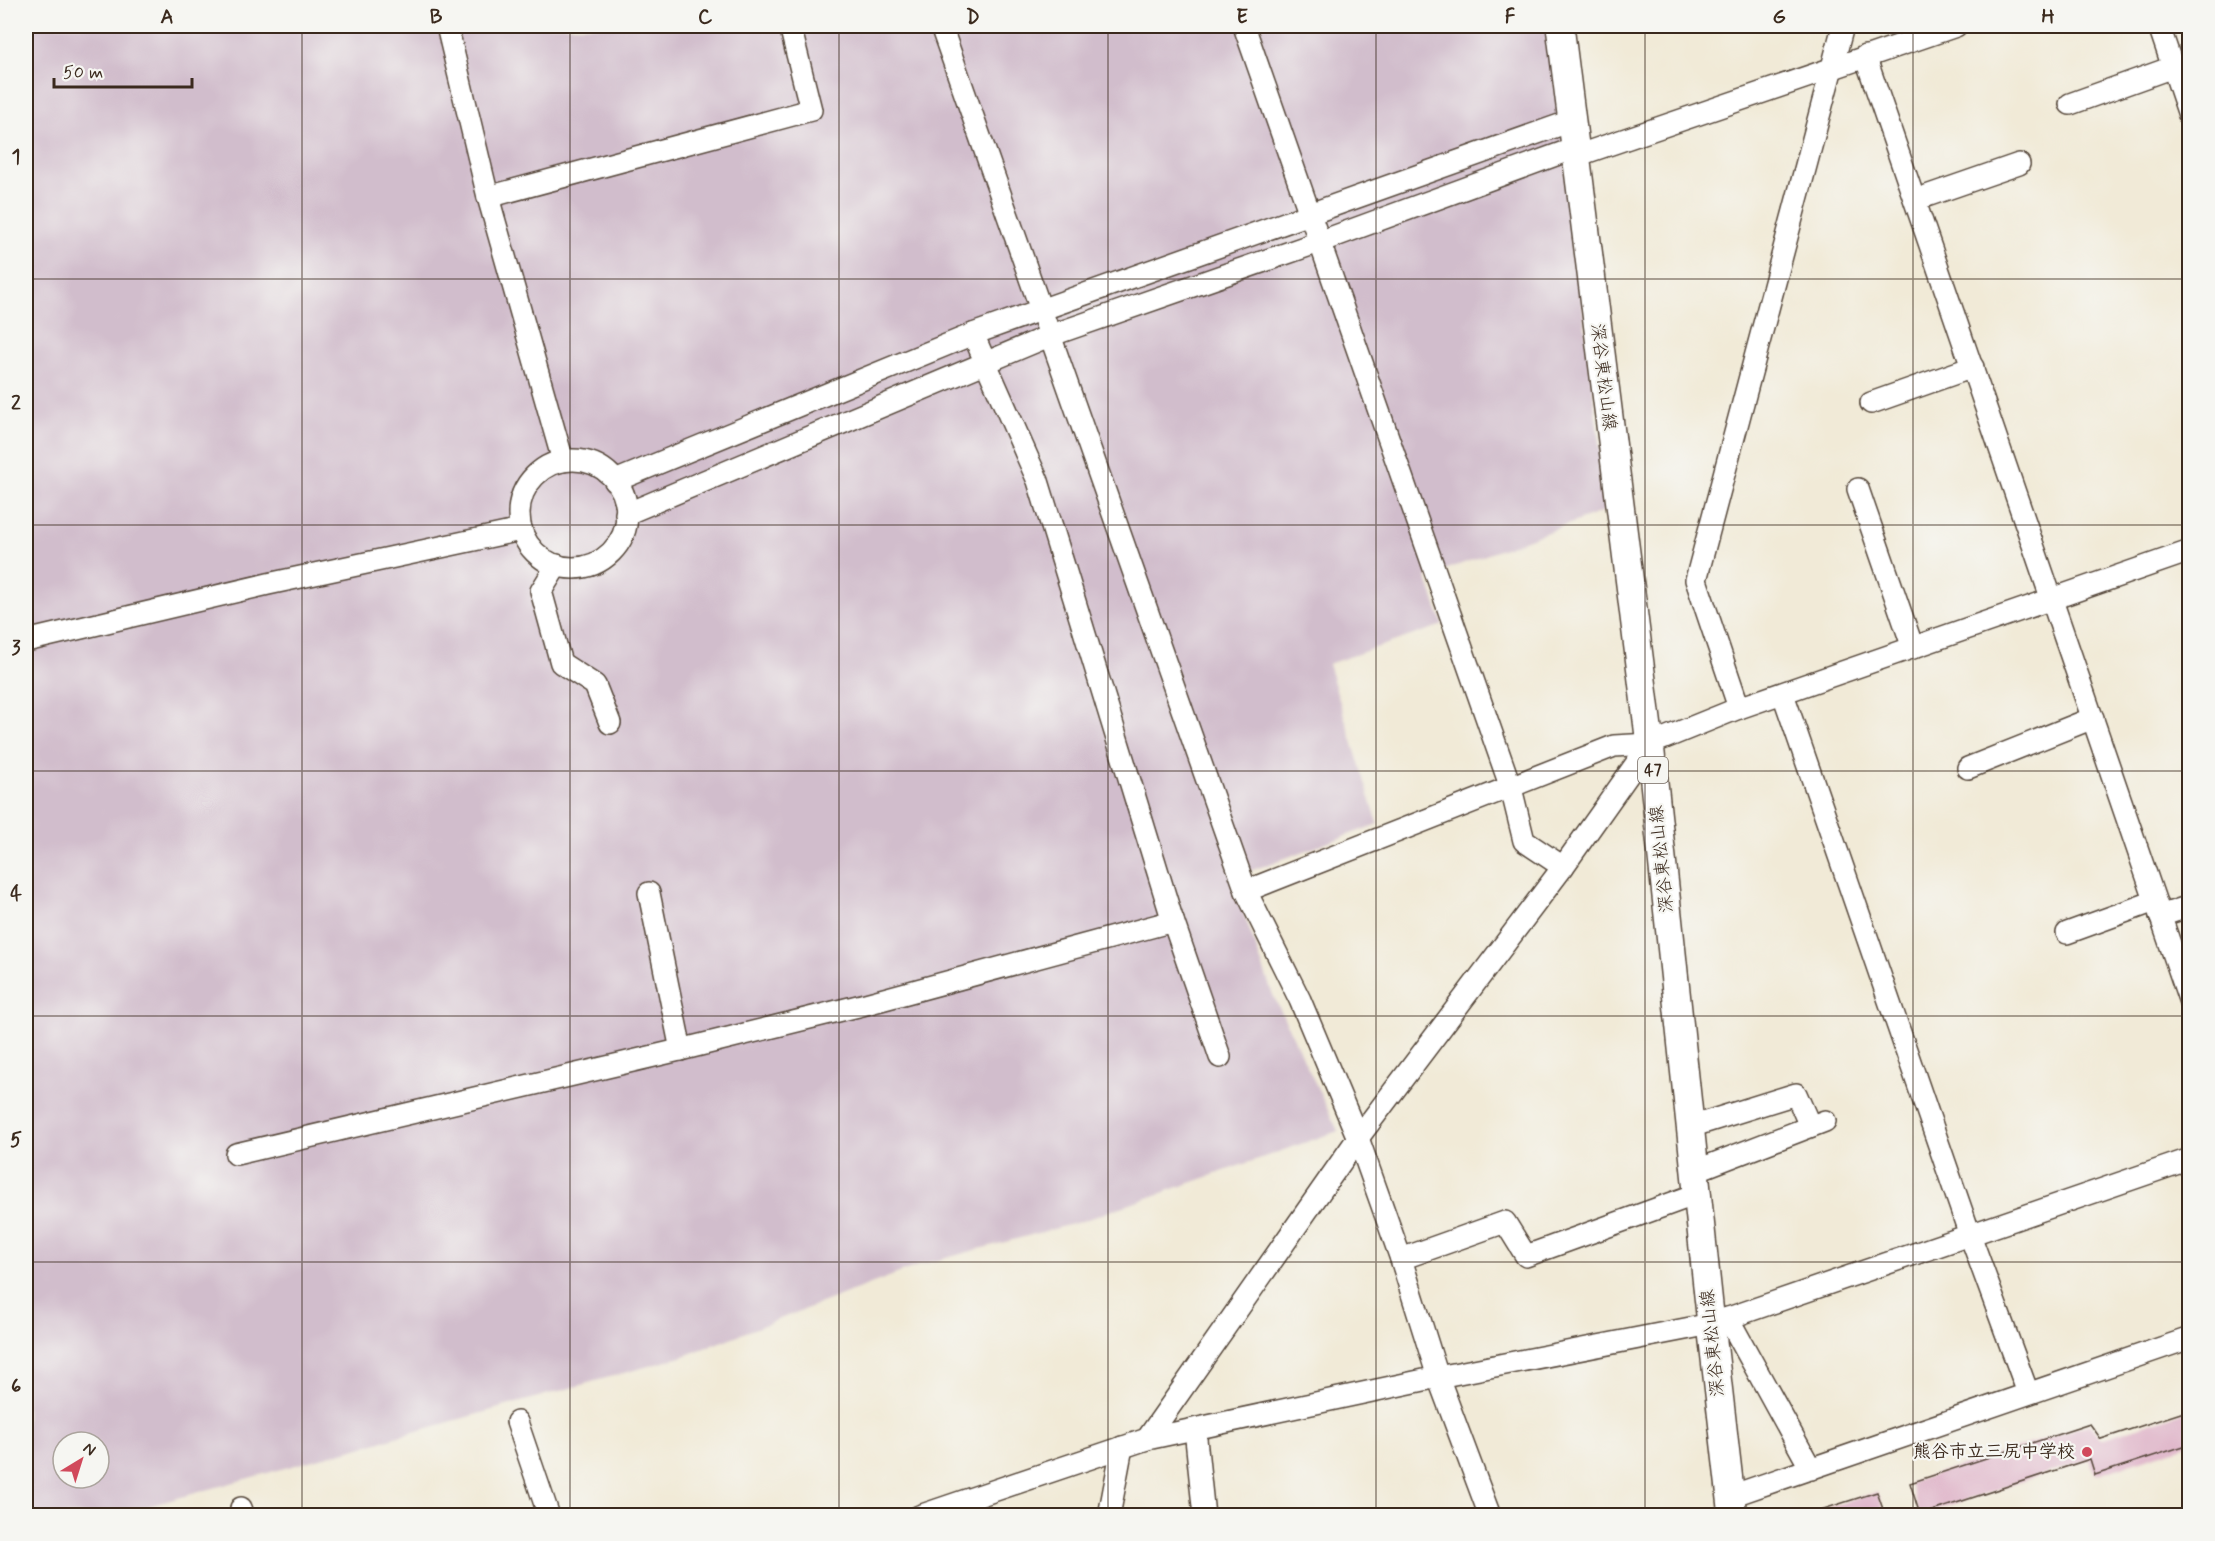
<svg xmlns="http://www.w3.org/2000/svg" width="2215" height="1541" font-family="Mynerve,'Klee One',sans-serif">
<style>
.industrial{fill:#d1bdcc;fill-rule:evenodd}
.building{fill:#ddaec5}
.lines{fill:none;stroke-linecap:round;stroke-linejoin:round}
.minor-casing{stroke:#56473a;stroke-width:24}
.major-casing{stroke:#56473a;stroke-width:30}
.minor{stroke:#fff;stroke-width:21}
.major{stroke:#fff;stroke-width:27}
.grid{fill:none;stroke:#3b2a1e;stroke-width:1.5;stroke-opacity:0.55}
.poi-dot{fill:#d1495b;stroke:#f6f6f2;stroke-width:2}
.labels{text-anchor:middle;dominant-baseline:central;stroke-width:4.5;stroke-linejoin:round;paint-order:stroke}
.shield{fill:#f6f6f2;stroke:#73675e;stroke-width:1.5}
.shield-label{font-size:16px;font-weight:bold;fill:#3b2a1e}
.street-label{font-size:18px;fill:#3b2a1e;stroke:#f6f6f2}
.poi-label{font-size:18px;font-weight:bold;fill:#3b2a1e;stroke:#f6f6f2;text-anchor:end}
.neatline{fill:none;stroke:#3b2a1e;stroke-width:2}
.grid-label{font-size:20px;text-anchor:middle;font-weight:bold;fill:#3b2a1e}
</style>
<rect width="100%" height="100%" fill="#f6f6f2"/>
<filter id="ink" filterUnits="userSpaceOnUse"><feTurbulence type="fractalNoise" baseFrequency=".0167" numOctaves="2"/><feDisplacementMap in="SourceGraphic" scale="12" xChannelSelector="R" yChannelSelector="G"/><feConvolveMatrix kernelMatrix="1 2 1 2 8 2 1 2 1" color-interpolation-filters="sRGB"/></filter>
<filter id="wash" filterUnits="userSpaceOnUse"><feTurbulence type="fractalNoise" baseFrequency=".008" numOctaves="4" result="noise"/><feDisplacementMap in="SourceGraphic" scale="24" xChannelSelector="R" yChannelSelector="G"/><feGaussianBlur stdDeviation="1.35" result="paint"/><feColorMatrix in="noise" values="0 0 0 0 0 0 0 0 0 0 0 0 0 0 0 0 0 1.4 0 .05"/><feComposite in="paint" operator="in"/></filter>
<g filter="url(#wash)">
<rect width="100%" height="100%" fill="#f1ead7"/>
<!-- industrial -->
<path class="industrial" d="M26,26h1523l58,484 -181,67 17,48 -115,39 50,160 -147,54 42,117 65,136 -259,91 -159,43 -239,92 -564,158h-91zM63,1442h36v36h-36z"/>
<g id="blocks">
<!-- building -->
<g class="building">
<path d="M2190,1410v34l-95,31 -5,-16 -170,56 -10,-32 180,-59 11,15z"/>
<path d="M1877,1492l8,23h-71v-3z"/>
</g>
</g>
</g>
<g filter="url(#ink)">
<use href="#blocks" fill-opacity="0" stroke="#56473a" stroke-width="1.5"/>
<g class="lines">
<defs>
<g id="minor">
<path d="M447,26l41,171 75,264"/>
<path d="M941,26l305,865 54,109 58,138 43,121 37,118 52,139"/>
<path d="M1244,26l267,762 13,53 39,26"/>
<path d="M2159,26l31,92"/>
<path d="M1865,56l325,946"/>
<path d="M2070,104l103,-37"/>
<path d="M1576,156l380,-130"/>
<path d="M488,197l323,-87 -21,-84"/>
<path d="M1915,200l104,-36"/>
<path d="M973,334l65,147 133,434 49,142"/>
<path d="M1871,403l102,-36"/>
<circle cx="573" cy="514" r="54"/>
<path d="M615,481l358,-147 598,-213"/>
<path d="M1858,489l55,159"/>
<path d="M626,514l423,-178 270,-94 256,-94"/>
<path d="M557,565l-16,26 20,72 34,22 15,38"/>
<path d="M26,641l242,-57 253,-54"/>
<path d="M1783,694l187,541 58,158"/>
<path d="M1739,708l-43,-128 147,-554"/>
<path d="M1968,768l125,-50"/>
<path d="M1246,891l368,-145 36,-2"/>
<path d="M649,893l32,157"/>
<path d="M2160,916l30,-10"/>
<path d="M2067,933l88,-32"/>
<path d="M1690,1127l106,-33 14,32"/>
<path d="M236,1154l452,-106 174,-43 311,-84"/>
<path d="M1695,1171l130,-50"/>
<path d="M1401,1259l104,-37 21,34 171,-62"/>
<path d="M1728,1318l83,151"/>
<path d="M517,1422l32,94"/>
<path d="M1195,1429l9,87"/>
<path d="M1147,1439l211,-301 205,-271 87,-123 89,-36 451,-157"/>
<path d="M1731,1496l459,-158"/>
<path d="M241,1508l3,8"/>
<path d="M919,1516l228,-77 291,-62 273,-53 479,-165"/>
<path d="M1109,1516l13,-69"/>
</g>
<path id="major" d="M1560,26l90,718 61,580 22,192"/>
</defs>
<!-- minor casing -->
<use href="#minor" class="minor-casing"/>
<!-- major casing -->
<use href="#major" class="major-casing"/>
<!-- minor -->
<use href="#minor" class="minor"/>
<!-- major -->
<use href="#major" class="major"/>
</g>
</g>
<!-- grid -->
<path class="grid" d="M302,26v1490M570,26v1490M839,26v1490M1108,26v1490M1376,26v1490M1645,26v1490M1913,26v1490M26,279h2164M26,525h2164M26,771h2164M26,1016h2164M26,1262h2164"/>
<!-- markers -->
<circle class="poi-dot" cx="2087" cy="1452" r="6"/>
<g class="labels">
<!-- shield labels -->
<rect class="shield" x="1638" y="757" width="30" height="26" rx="4.5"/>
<g class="shield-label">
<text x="1653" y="770">47</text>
</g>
<!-- street labels -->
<g class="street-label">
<text transform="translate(1603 377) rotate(83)">深谷東松山線</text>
<text transform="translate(1662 859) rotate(-96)">深谷東松山線</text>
<text transform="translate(1713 1343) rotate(-96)">深谷東松山線</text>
</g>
<!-- poi labels -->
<g class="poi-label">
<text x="2075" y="1452">熊谷市立三尻中学校</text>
</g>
</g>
<!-- margin -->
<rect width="2215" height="1541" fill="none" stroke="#f6f6f2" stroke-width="66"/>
<!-- north arrow -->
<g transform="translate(81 1460) rotate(38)"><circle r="28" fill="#f6f6f2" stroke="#aba49d" stroke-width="1.5"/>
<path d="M0-4.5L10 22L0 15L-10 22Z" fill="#d1495b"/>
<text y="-9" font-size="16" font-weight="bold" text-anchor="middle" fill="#3b2a1e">N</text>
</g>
<!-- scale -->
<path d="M54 78v9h138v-9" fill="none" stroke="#3b2a1e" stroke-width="3"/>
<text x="63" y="78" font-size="18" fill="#3b2a1e" stroke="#f6f6f2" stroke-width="4.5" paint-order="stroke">50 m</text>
<rect x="33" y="33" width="2149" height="1475" class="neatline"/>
<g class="grid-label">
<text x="167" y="23">A</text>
<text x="436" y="23">B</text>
<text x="705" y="23">C</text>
<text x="973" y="23">D</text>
<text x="1242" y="23">E</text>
<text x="1510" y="23">F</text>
<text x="1779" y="23">G</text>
<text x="2048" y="23">H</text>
<text x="16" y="163">1</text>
<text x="16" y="409">2</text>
<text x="16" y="654">3</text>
<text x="16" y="900">4</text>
<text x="16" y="1146">5</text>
<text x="16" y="1392">6</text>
</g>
</svg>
